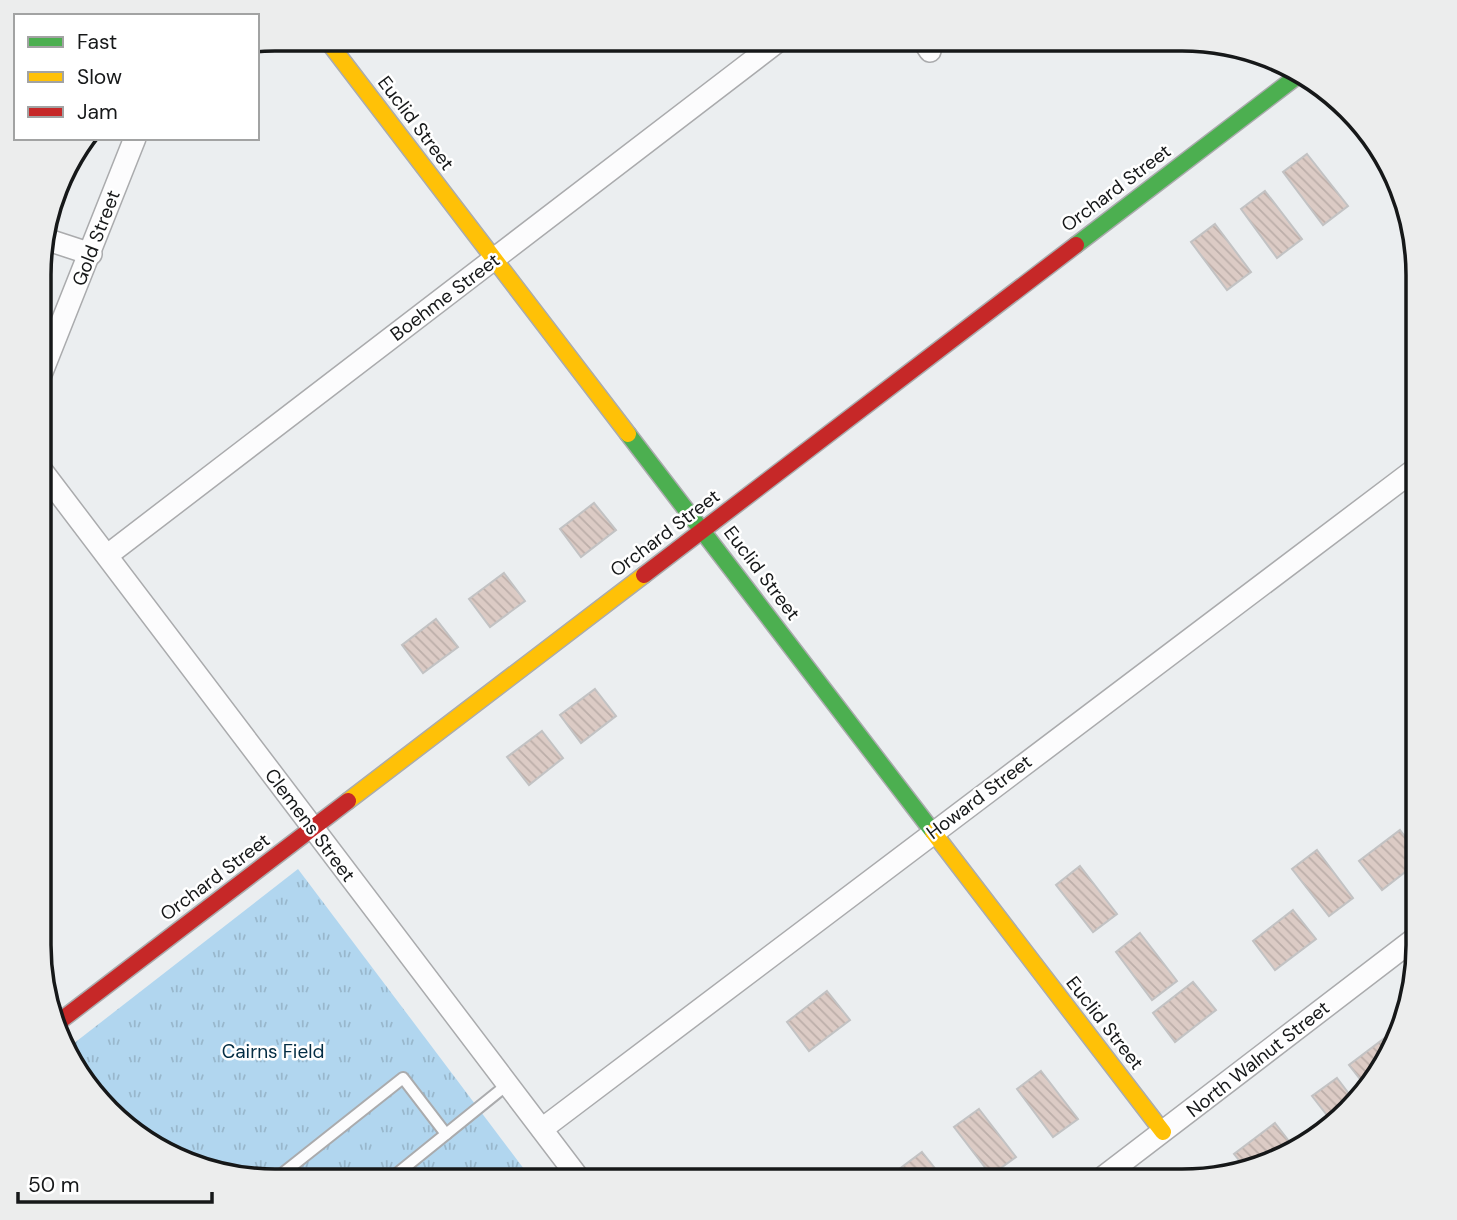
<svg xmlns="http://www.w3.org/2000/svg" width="1457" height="1220" font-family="'DM Sans',sans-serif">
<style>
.park{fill:url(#park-tufts)}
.building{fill:url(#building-back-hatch);stroke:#c2c2c3;stroke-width:2}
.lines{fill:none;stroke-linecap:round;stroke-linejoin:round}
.lane-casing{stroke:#aaabad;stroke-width:14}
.street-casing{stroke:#aaabad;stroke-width:24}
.fast-casing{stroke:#aaabad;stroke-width:19}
.slow-casing{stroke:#aaabad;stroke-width:19}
.jam-casing{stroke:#aaabad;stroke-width:19}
.lane{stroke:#fcfcfd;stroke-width:10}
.street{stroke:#fcfcfd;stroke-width:21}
.fast{stroke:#4caf50;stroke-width:16}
.slow{stroke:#ffc107;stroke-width:16}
.jam{stroke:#c62828;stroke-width:16}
.labels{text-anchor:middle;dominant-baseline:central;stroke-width:5;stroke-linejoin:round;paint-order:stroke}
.street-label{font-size:19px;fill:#161819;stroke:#fff}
.park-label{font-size:19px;fill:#032d44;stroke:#fff}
.rim{fill:none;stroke:#161819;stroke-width:3.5}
</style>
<defs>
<pattern id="park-tufts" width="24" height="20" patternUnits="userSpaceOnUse" patternTransform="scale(1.75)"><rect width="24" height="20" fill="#b1d6ef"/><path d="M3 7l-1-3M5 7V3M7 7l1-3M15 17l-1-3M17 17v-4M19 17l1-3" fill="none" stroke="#98b7cc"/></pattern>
<pattern id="building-back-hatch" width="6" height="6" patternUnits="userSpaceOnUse" patternTransform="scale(1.75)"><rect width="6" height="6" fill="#dccbc5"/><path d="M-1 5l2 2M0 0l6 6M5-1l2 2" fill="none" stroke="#bcaea9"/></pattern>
</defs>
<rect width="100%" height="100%" fill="#ebeef0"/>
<!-- park -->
<path class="park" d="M298,869l235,312h-274l-75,-18 -76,-50 -44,-62z"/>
<!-- building -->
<g class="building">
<path d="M1307,154l41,52 -25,19 -40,-53z"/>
<path d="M1265,191l37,48 -25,19 -36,-49z"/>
<path d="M1215,224l36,48 -24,18 -36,-48z"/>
<path d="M594,503l22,27 -35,27 -21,-28z"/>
<path d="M504,573l21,28 -35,26 -21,-28z"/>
<path d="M436,619l22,28 -35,26 -21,-28z"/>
<path d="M595,689l21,27 -35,27 -21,-28z"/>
<path d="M542,731l21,27 -34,27 -22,-28z"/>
<path d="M1400,830l18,23v9l-36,28 -23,-29z"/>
<path d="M1317,850l36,48 -24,18 -37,-47z"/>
<path d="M1080,866l37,48 -24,18 -37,-47z"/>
<path d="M1293,910l23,29 -41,31 -22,-29z"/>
<path d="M1140,933l37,48 -25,19 -36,-48z"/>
<path d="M1193,982l23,28 -41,32 -22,-29z"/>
<path d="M827,991l23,29 -41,31 -22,-29z"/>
<path d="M1390,1034l6,8 -2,8 -27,38 -18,-23z"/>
<path d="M1041,1071l37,48 -25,18 -36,-48z"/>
<path d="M1337,1078l19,25 -6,9 -17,11 -21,-27z"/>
<path d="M979,1109l37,48 -25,18 -37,-48z"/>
<path d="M1275,1123l20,26 -22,14 -27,6 -12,-15z"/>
<path d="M922,1152l23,29h-39l-8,-11z"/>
</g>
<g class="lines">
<defs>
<g id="lane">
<path d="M753,39l11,14"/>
<path d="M273,1181l130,-103 43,56"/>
<path d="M388,1181l120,-97"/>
</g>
<g id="street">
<path d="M922,39l8,12"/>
<path d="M42,238l49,16"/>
<path d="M40,377l95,-239"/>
<path d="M40,468l541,713"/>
<path d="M109,554l672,-515"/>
<path d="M542,1129l876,-662"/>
<path d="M1098,1181l320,-245"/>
</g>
<g id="fast">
<path d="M1076,245l224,-171"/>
<path d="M628,434l305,398"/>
</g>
<g id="slow">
<path d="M326,39l302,395"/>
<path d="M348,801l296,-226"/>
<path d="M933,832l230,300"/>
</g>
<g id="jam">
<path d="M644,575l432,-330"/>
<path d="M56,1024l292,-223"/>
</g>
</defs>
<!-- lane casing -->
<use href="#lane" class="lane-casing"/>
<!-- street casing -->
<use href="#street" class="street-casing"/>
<!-- fast casing -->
<use href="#fast" class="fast-casing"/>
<!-- slow casing -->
<use href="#slow" class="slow-casing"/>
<!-- jam casing -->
<use href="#jam" class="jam-casing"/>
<!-- lane -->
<use href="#lane" class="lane"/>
<!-- street -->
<use href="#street" class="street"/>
<!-- fast -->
<use href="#fast" class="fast"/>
<!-- slow -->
<use href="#slow" class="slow"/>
<!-- jam -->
<use href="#jam" class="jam"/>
</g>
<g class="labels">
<!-- street labels -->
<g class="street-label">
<text transform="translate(416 123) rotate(53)">Euclid Street</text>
<text transform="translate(1116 188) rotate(-37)">Orchard Street</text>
<text transform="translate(96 238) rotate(-69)">Gold Street</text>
<text transform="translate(445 297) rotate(-37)">Boehme Street</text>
<text transform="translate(665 533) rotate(-37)">Orchard Street</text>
<text transform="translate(762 573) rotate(53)">Euclid Street</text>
<text transform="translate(979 797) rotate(-37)">Howard Street</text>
<text transform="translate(310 825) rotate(53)">Clemens Street</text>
<text transform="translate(215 877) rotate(-37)">Orchard Street</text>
<text transform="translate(1105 1023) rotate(52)">Euclid Street</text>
<text transform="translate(1258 1059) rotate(-38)">North Walnut Street</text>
</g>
<!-- park labels -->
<g class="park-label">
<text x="273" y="1051">Cairns Field</text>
</g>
</g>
<!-- crop -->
<path d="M0 0H1457V1220H0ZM275 51H1182A224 224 0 0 1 1406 275V945A224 224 0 0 1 1182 1169H275A224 224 0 0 1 51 945V275A224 224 0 0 1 275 51Z" fill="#eceded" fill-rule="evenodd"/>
<path class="rim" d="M275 51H1182A224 224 0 0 1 1406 275V945A224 224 0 0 1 1182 1169H275A224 224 0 0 1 51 945V275A224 224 0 0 1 275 51Z"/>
<!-- legend -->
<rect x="14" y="14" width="245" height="126" fill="#ffffff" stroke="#a2a3a3" stroke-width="2"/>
<rect x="28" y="37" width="35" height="10" fill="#4caf50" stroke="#a2a3a3" stroke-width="2"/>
<text x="77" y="49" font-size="21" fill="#161819">Fast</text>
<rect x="28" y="72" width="35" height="10" fill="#ffc107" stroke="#a2a3a3" stroke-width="2"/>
<text x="77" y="84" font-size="21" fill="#161819">Slow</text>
<rect x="28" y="107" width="35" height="10" fill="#c62828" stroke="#a2a3a3" stroke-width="2"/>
<text x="77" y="119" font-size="21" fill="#161819">Jam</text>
<!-- scale -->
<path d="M18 1192v10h194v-10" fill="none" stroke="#161819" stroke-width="3.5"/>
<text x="28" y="1192" font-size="21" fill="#161819" stroke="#ffffff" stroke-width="5" paint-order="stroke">50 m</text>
</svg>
